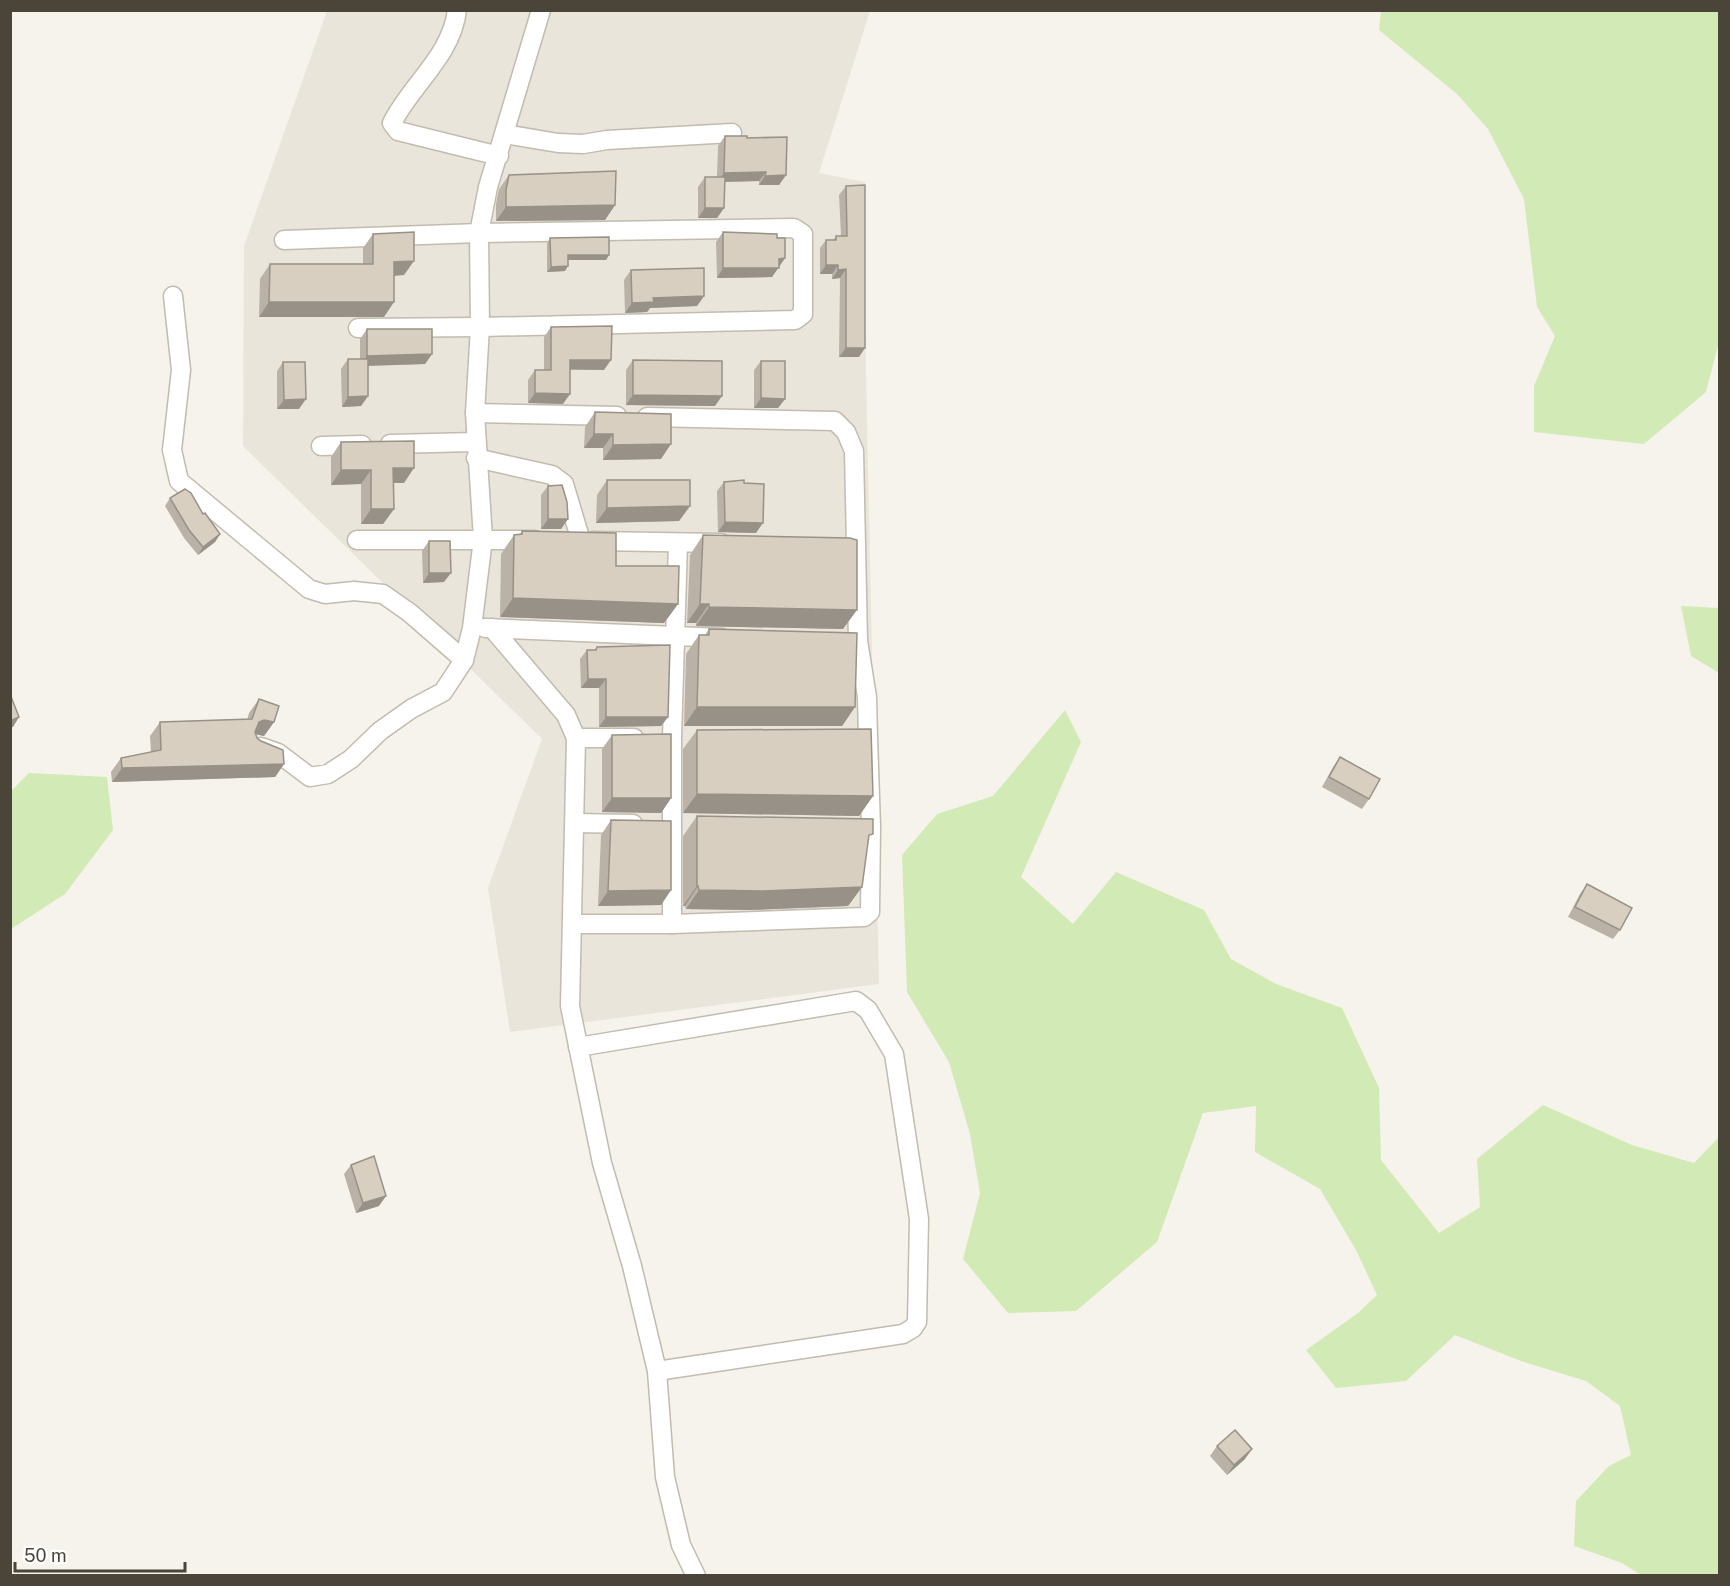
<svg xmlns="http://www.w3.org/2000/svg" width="1730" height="1586" font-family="'Public Sans',sans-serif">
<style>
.residential{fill:#eae5da}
.green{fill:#d2eab5}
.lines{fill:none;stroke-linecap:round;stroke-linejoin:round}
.minor-casing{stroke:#c2bbae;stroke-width:21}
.minor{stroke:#fff;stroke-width:18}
.wall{fill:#bab2a6}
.shaded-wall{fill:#979187}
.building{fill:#d8cfc1;stroke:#979187;stroke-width:1.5}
</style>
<rect width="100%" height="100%" fill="#f6f3ec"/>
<!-- residential -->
<path class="residential" d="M327,11h543l-51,162 46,9v144l14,658 -369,48 -22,-144 54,-149 -299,-293 1,-200z"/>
<!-- green -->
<g class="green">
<path d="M1381,11h338v331l-13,50 -62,52 -110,-12v-46l21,-50 -18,-29 -13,-108 -36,-70 -31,-35 -78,-64z"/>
<path d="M1681,606l38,2v65l-28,-17z"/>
<path d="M1065,710l16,32 -60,135 52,47 43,-52 88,38 27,49 45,25 66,24 37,80 2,72 58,73 41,-26 -3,-48 66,-54 89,40 62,18 25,-26v438h-78l-19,-12 -48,-17 2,-45 33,-35 22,-11 -11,-49 -34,-25 -65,-20 -66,-26 -49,46 -70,7 -30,-38 52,-37 19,-18 -21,-45 -36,-61 -65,-37 1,-46 -53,7 -46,129 -81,69 -68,2 -45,-54 17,-66 -10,-59 -21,-72 -42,-70 -5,-137 35,-41 56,-18z"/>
<path d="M29,773l78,4 6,53 -48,64 -54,35v-138z"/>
</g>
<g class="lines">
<defs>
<g id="minor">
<path d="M457,10c-5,45 -46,75 -65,113l6,8 101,25"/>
<path d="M505,134l53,9 25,1 24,-4 125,-7"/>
<path d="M284,240l195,-7 315,-5 9,6v80l-8,6 -315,7 -122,1"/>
<path d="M173,296l8,74 -9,80 7,31 130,108 16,5 29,-3 29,3 27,19 54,47"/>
<path d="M475,413l142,3"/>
<path d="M390,444l85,-2"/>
<path d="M321,446l41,-1"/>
<path d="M476,458l76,17 12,9 17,57"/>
<path d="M357,540h178"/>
<path d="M593,541l128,2"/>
<path d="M485,628l237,10"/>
<path d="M492,628l74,87 10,23 -6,268 32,157 30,103 25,105 8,106 16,68 15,31"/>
<path d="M576,738h58"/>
<path d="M261,747l17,6 32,24 18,-3 23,-15 29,-28 31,-22 32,-17 21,-32 8,-32 11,-89 -8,-126 5,-86 -1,-94 9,-46 53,-177"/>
<path d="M575,823l58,1"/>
<path d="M572,924h100l192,-7 6,-5 1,-85 -3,-90 -1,-40 -9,-56 -4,-190 -8,-19 -11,-11 -188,-4"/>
<path d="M672,924v-186l6,-195"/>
<path d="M578,1047l278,-46 12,9 26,44 25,165 -2,103 -4,6 -10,6 -246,37"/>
</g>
</defs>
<!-- minor casing -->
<use href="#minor" class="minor-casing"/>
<!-- minor -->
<use href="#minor" class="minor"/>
</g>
<!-- wall -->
<g class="wall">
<path d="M725,136l22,2 39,37 -7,10h-20v-4l-34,1 -1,26 -7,10h-19v-31l7,-10h12l1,-31z"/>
<path d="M509,175l106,30 -10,15 -109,1v-17l3,-15z"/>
<path d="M846,186l13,171h-20l1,-79 -8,1v-5h-12v-26l6,-8h7l3,-4h5l-2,-41z"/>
<path d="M723,232l54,6 8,20 -13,19 -55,1 -1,-36z"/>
<path d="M373,234l31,41 -10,1 -10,41h-125l1,-38 10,-15h93v-16z"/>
<path d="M550,238l59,17 -3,5h-38l-3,11 -18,1v-29z"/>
<path d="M631,270l73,26 -7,10 -47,2 -3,4 -22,1 -1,-33z"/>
<path d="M551,327l53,43h-34l-7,34 -35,-1v-23l7,-10h9v-33z"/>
<path d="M367,329l65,25 -7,10 -57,2v30l-7,10 -19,1 -1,-38 7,-10h12v-20z"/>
<path d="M633,360l82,46 -89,-1v-35z"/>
<path d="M761,361l24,38 -7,9h-24v-38z"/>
<path d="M283,362l16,47h-22v-38z"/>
<path d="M595,412l66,47 -58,1v-12h-19l1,-21z"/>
<path d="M341,442l63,41h-11l1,26 -11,15h-22v-40l-30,1v-28z"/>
<path d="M607,480l83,26 -11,15 -83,2 1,-28z"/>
<path d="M724,482l20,1 12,50 -38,-1 -1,-41z"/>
<path d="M548,486l20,33 -7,10h-20v-34z"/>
<path d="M170,498l33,16 17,20 -5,8 -17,13 -14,-17 -19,-32z"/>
<path d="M522,531l94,35 62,38 -14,19 -164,-6 1,-63 13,-19 6,-1z"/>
<path d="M703,535l140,94 -147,-3v-3h-9l3,-68z"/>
<path d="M429,541l15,41 -21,1 -1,-32z"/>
<path d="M709,629l146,78 -13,19h-158l2,-72 13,-19h6z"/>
<path d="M597,647l71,70 -7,9 -62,1v-39h-18l-1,-29 7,-9h8z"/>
<path d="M259,699l15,23 -10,14 -9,-2 2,4 27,26 -9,13 -163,5 -1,-10 10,-14 30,-6 -1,-16 10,-14 87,-2 2,-7z"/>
<path d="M697,730l176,66 -14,20 -176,-3v-64z"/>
<path d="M612,735l59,63 -10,15 -59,-1v-63z"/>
<path d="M1340,757l29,42 -7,10 -40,-22 11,-20z"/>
<path d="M697,816l171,25 -6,46 -14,19 -99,4 -63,-1 -1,-3h-2v-70z"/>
<path d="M611,820l60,70 -10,15 -63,1 3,-71z"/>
<path d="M1587,884l33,46 -7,9 -45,-22 12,-23z"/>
<path d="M351,1165l28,41 -23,7 -12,-39z"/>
<path d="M1217,1446l28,13 -18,16 -17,-19z"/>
</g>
<!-- shaded-wall -->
<g class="shaded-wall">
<path d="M766,172l-7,9 -42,1 7,-9z"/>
<path d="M786,175l-7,10h-20l6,-9z"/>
<path d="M615,205l-10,15 -109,1 10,-14z"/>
<path d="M705,208h19l-7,10h-19z"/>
<path d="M568,255h41l-3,5h-41z"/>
<path d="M785,258l-13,19 -55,1 6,-10 56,-9z"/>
<path d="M414,261l-10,14 -20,1 10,-14z"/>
<path d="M826,265h12l-6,9h-12z"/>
<path d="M568,266l-3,5 -18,1 4,-5z"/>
<path d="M846,269l-6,9 -8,1 6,-9z"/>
<path d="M704,296l-7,10 -47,2 -3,4 -22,1 7,-10 21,-5z"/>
<path d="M269,302h125l-10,15h-125z"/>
<path d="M846,348h19l-6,9h-20z"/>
<path d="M432,354l-7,10 -65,2 7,-10z"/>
<path d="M570,360h41l-7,10 -41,-1z"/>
<path d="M535,393l35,1 -7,10 -35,-1z"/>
<path d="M633,395l89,1 -7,10 -89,-1z"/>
<path d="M368,396l-7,10 -19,1 6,-10z"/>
<path d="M761,398l24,1 -7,9h-24z"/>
<path d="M306,399l-7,10h-22l7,-9z"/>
<path d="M594,434h19l-10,14h-19z"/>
<path d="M671,444l-10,15 -58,1 10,-15z"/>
<path d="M393,468h21l-10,15h-21z"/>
<path d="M341,470h30l-10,14 -30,1z"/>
<path d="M690,506l-11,15 -83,2 11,-15z"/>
<path d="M371,509h23l-11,15h-22z"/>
<path d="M548,519h20l-7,10h-20z"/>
<path d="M725,522l38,1 -7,10 -38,-1z"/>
<path d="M220,534l-5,8 -17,13 5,-8z"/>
<path d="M429,573h22l-7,9 -21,1z"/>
<path d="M513,598l165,6 -14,19 -164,-6z"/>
<path d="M700,604h9l-13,19h-9z"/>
<path d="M709,607l148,3 -14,19 -147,-3z"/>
<path d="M588,679h18l-7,9h-18z"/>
<path d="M697,707h158l-13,19h-158z"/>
<path d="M19,717l-6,10 -3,1v-7z"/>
<path d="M606,717h62l-7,9 -62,1z"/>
<path d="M264,720l10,2 -10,14 -9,-2 -6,2 10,-14z"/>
<path d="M284,764l-9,13 -163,5 10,-14z"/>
<path d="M697,794l176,2 -14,20 -176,-3z"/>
<path d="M612,798h59l-10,15 -59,-1z"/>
<path d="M697,886h1l-13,20h-2z"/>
<path d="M862,887l-14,19 -99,4 -63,-1 13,-19z"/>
<path d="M671,890l-10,15 -63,1 10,-15z"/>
<path d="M386,1196l-7,10 -23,7 7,-10z"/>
<path d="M1252,1449l-7,10 -18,16 7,-10z"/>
</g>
<!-- building -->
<g class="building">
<path d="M725,136h22v2l40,-1 -1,38 -21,1 1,-4 -42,1z"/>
<path d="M616,171l-1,34 -109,2v-17l3,-15z"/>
<path d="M705,177h20l-1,31h-19z"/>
<path d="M865,185v163h-19v-79l-8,1v-5h-12v-25h10v-4h11l-1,-50z"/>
<path d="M414,232v29l-20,1v40h-125l1,-38h103v-30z"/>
<path d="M723,232l54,2v4h8v20l-6,1v9h-56z"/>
<path d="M609,237v18h-41v11l-17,1 -1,-29z"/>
<path d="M704,268v28l-51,2 1,4 -22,1 -1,-33z"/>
<path d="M612,326l-1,34h-41v34l-35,-1v-23h16v-43z"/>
<path d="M367,329h65v25l-65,2z"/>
<path d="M348,359h20v37l-20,1z"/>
<path d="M633,360l89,1v35l-89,-1z"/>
<path d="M761,361h24v38l-24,-1z"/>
<path d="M283,362h22l1,37 -22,1z"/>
<path d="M595,412l76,2v30l-58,1v-11h-19z"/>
<path d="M414,441v27h-21l1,41h-23v-39h-30v-28z"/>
<path d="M607,480h83v26l-83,2z"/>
<path d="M744,480v3l20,1 -1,39 -38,-1 -1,-40z"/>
<path d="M562,485l5,17 1,17h-20v-33z"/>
<path d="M185,489l6,4 12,21 2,-1 15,21 -17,13 -14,-17 -19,-32z"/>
<path d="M522,531l94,2v33h63l-1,38 -165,-6 1,-63 8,-1z"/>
<path d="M703,535l147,3 7,2v70l-148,-3v-3h-9z"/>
<path d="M429,541h21l1,32h-22z"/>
<path d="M709,629l148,4 -2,74h-158l2,-72h10z"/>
<path d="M670,645l-2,72h-62v-38h-18l-1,-29h9l1,-3z"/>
<path d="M10,694l9,23 -9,4z"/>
<path d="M259,699l20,7 -5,16 -10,-2 -5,2 -4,10 2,6 4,3 22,9 1,14 -162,4 -1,-10 40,-8 -1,-28 92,-3z"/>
<path d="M871,729l2,67 -176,-2v-64z"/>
<path d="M671,734v64h-59v-63z"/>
<path d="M1340,757l40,22 -11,20 -40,-22z"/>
<path d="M697,816l176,3v15l-4,1 -7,52 -99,4 -64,-1 -1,-4h-1z"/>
<path d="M611,820l60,1v69l-63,1z"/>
<path d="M1587,884l45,24 -12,22 -45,-23z"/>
<path d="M374,1156l12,40 -23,7 -12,-38z"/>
<path d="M1235,1430l17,19 -18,16 -17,-19z"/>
</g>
<!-- border -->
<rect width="1730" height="1586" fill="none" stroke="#4b4439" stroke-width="24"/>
<!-- scale -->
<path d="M15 1562v9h170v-9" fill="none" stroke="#4b4439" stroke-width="3"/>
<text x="24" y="1562" font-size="18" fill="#4b4439" stroke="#ffffff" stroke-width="4.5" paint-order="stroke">50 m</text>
</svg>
